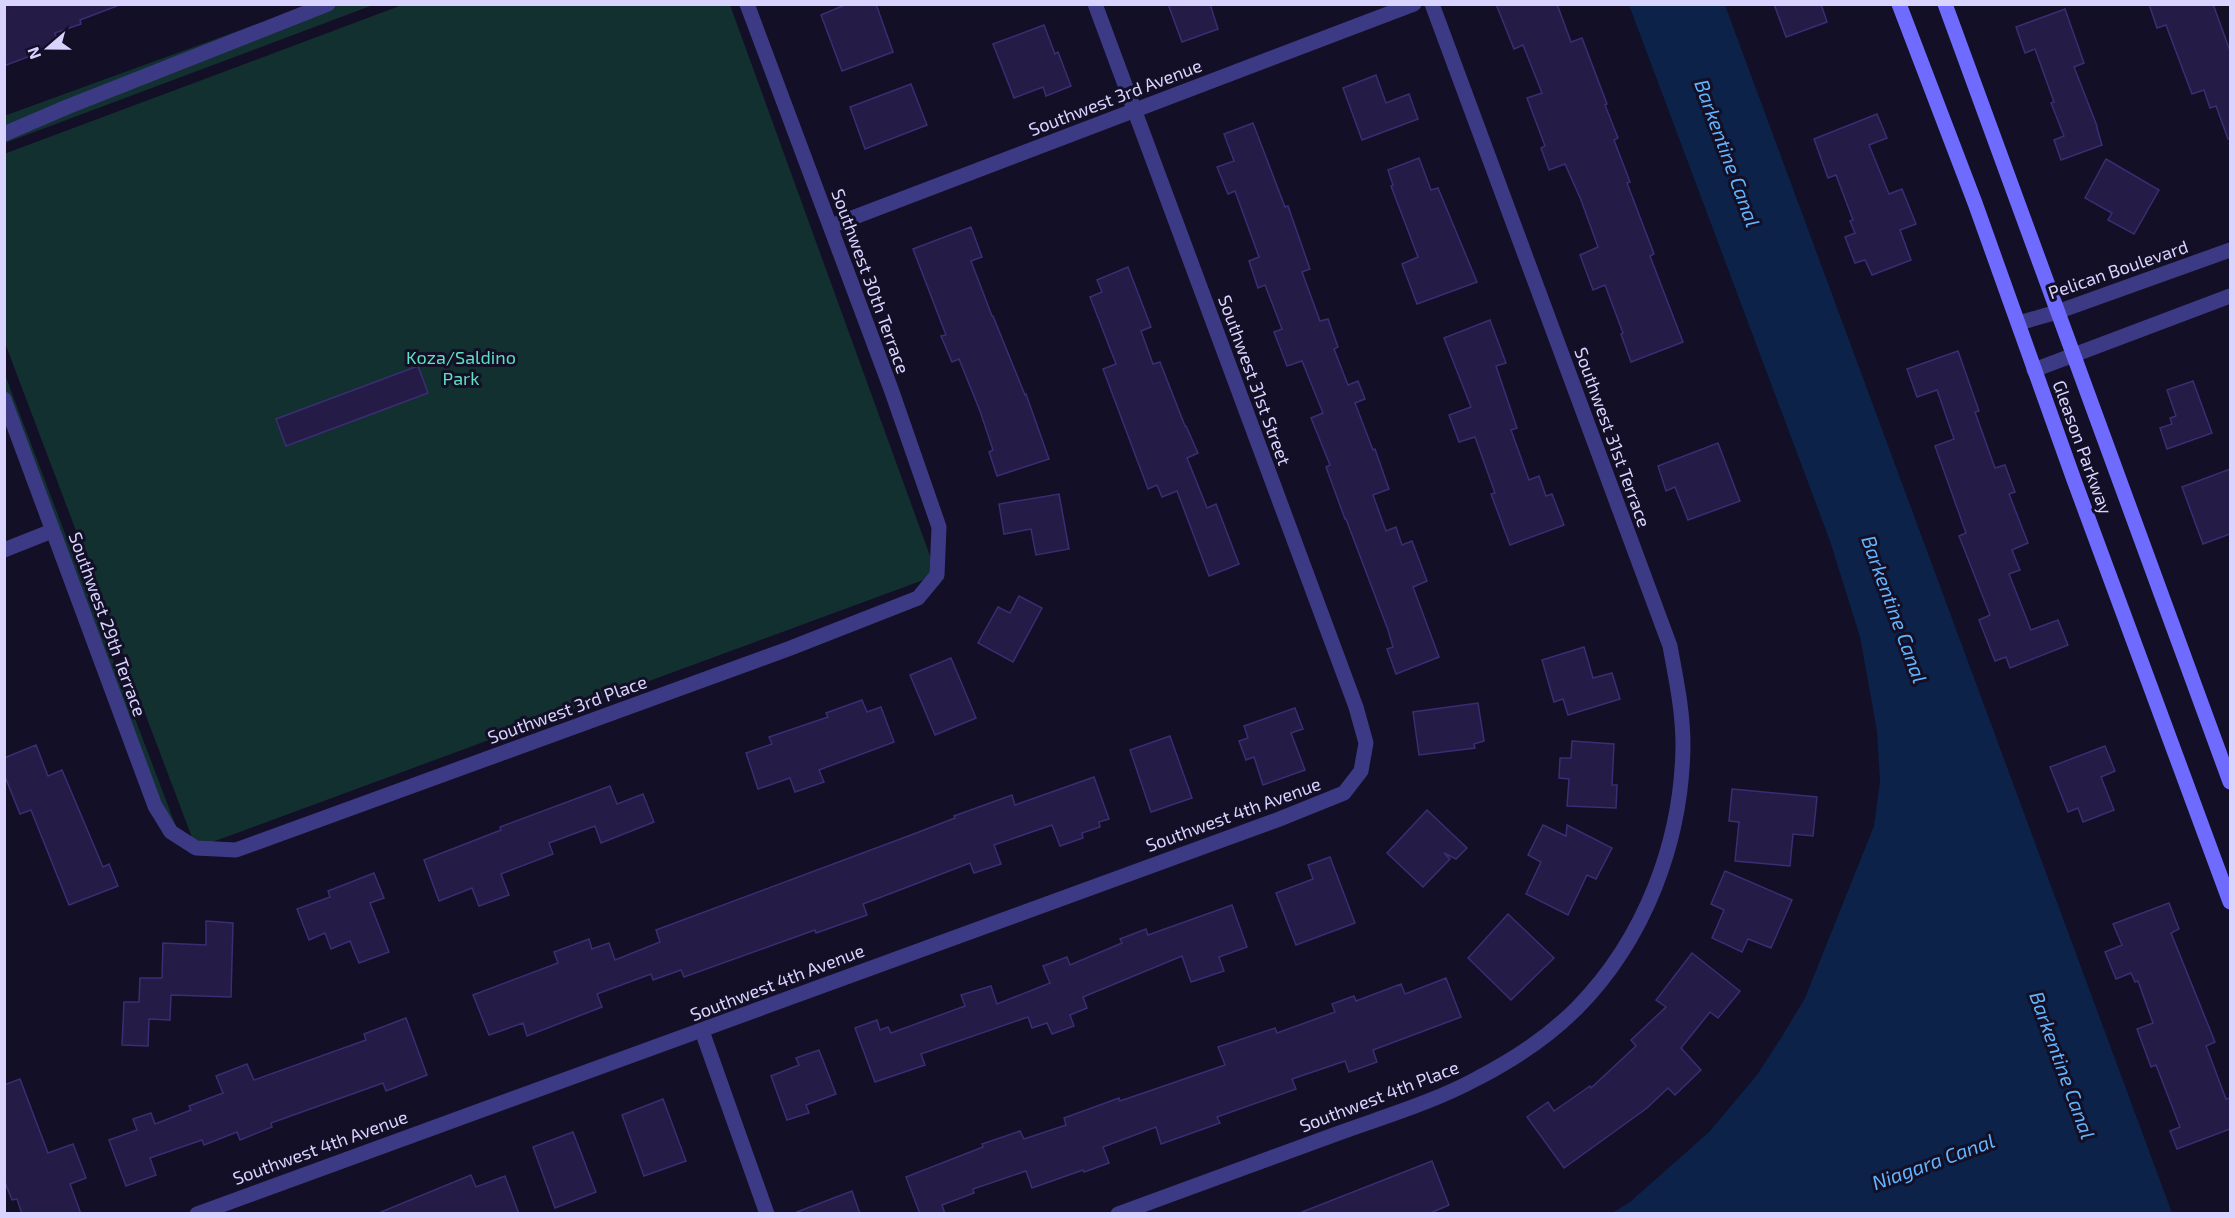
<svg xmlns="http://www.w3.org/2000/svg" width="2235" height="1218" font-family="'Exo 2',sans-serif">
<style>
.green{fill:#12302f}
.water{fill:#0c2248}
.building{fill:#241b47;stroke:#3b2d73;stroke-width:1.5}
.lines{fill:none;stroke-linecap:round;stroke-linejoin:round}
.minor{stroke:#3d3a85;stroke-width:15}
.tertiary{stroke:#3d3a85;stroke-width:15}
.secondary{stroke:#6f6bff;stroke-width:15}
.labels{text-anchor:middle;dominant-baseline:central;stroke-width:6;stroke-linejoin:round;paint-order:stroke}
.street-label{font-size:18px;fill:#d9d4ff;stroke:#130f26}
.park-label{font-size:18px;fill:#5fe0c0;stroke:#130f26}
.water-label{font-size:20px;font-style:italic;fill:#62b6ff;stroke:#130f26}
</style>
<rect width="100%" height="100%" fill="#130f26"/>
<!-- green -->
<g class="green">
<path d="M309,5h64l-368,138 -1,-27z"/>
<path d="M402,5h328l207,570 -741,273 -191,-505 -1,-189z"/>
<path d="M5,375l176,465 -31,-33 -145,-399z"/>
</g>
<!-- water -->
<path class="water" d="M1629,5h96l447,1208h-560l18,-11 79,-70 48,-57 24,-37 24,-40 69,-172 6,-45 -3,-50 -17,-94 -30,-96z"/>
<!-- building -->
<g class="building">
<path d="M4,4h113v2l-37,14 1,4 -26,9 4,12 -55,21z"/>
<path d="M847,4h29l17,48 -51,19 -21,-56z"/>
<path d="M1168,4h42l8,25 -36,13z"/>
<path d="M1496,4h61l14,38 11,-4 25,66 -2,1 13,33 -4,2 16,42 -3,1 27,71 -4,2 33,86 -52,20 -10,-28 2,-1 -18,-48 -12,5 -13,-35 18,-8 -17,-47 -16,-36 -16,6 -8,-22 4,-2 -18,-48 15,-5 -19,-48 -9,4z"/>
<path d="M1774,4h47l6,18 -41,15z"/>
<path d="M2149,4h64l17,47v88h-2l-12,-33 -6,2 -6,-18 -12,4 -26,-69 -9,3z"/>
<path d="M2065,9l19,54 -10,4 23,59v2l5,17 -41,15 -7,-20 10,-4 -13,-33 3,-1 -19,-53 -10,4 -9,-26z"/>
<path d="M1044,25l11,29 3,-2 13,34 -25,10 -3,-9 -29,11 -21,-54z"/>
<path d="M1376,75l10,28 23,-9 9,25 -56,21 -19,-52z"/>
<path d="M911,84l16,41 -62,24 -15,-42z"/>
<path d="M1877,114l10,24 -18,7 20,49 13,-5 14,35 -16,6 11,30 -39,15 -7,-15 -10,3 -10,-26 10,-4 -5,-12 3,-1 -17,-45 -8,3 -14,-39z"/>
<path d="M1253,123l32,84 3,-1 22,63 -8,3 18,49 8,-2 10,28 -4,2 14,36 10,-4 7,18 -10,4 18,47 2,-1 14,40 -16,6 13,36 10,-4 6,18 10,-4 15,40 -14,6 26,70 -43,17 -9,-25 6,-2 -5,-17 -42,-111h-1l-19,-52 4,-2 -19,-47 12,-5 -21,-52 -15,5 -13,-34 8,-3 -17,-44 -7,3 -9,-27 10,-4 -24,-66 -7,3 -11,-27 17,-6 -10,-27z"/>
<path d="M1419,158l12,32 7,-2 39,94 -60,22 -15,-40 16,-7 -27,-71 2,-1 -5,-15z"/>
<path d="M2106,159l53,31 -25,44 -26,-14 4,-7 -27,-15z"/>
<path d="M971,227l11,30 -11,4 21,55h1l32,79 1,-1 23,65 -52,17 -8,-24 4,-2 -13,-39 -21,-52 -7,3 -11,-26 5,-1 -33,-86z"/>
<path d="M1128,267l23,60 -10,4 12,33 7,-2 25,64h1l12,27 -11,5 20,50 9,-4 23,60 -30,12 -32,-85 -15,6 -5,-12 -9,4 -45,-120 13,-5 -26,-67 12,-5 -5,-12z"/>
<path d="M1490,320l16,43 -10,3 21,62 -6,2 18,50 10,-4 7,20 6,-2 12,31 -54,20 -19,-51 4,-1 -20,-56 -16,5 -10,-27 22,-8 -27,-69z"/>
<path d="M1958,351l21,60 -4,1 20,56 10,-3 10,27 -6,2 19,49 -16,7 8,20 -11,4 22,56 27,-10 10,25 -58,23 -4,-11 -11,4 -16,-41 11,-5 -31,-79 7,-3 -31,-87 19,-7 -17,-49 -20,7 -10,-28z"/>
<path d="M418,366l10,27 -142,53 -10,-27z"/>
<path d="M2193,381l19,52 -45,16 -7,-21 12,-4 -2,-6 6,-2 -9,-26z"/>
<path d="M1718,443l22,58 -52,19 -13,-33 -9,4 -8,-25z"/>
<path d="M2230,469v65l-27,10 -21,-57z"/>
<path d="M1059,494l10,55 -33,6 -5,-26 -27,5 -5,-30z"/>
<path d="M1019,596l23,12 -29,54 -35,-19 20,-36 12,6z"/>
<path d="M1584,647l9,31 19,-5 8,26 -52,16 -5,-16 -9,3 -12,-42z"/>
<path d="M951,658l25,60 -41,17 -25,-60z"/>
<path d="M862,700l5,12 14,-5 13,35 -75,28 5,12 -29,10 -5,-14 -32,11 -12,-36 26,-9 -3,-7 59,-20 -2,-4z"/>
<path d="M1478,703l6,38 -10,3 1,4 -56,7 -6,-43z"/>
<path d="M1295,708l8,21 -12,4 14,37 -42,15 -9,-28 -8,3 -7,-19 9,-3 -4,-12z"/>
<path d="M1170,736l22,62 -41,14 -21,-62z"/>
<path d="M1572,741l42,3 -2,41h5l-1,23 -49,-2 2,-27 -10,-1 1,-20h11z"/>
<path d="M36,745l12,31 14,-6 41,97 6,-3 9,22 -49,19 -38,-95 -11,4 -16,-40v-16z"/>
<path d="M2105,746l10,25 -14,6 13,33 -31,12 -5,-14 -10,4 -18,-45z"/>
<path d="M1094,777l15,42 -10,3 1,5 -18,6 1,5 -23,8 -8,-21 -58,20 7,19 -27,9 -4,-10 -107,41 4,11 -51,18 -1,-3 -131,47 -3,-7 -28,10 -2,-6 -54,20 5,13 -75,29 -4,-13 -34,12 -16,-40 85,-32 -4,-11 35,-13 3,10 17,-6 6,17 45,-18 -4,-12 255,-95 44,-17 -1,-2 58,-21 3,10z"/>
<path d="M610,786l7,18 26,-10 11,28 -53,21 -6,-17 -46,17 4,11 -52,20 8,21 -30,11 -7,-18 -33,13 -15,-41 77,-30 -1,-3z"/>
<path d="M1732,789l85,8 -4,39 -20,-2 -3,32 -55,-5 4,-39 -10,-1z"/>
<path d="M1427,810l40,38 -11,11 -12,-6 6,6 -27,28 -36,-34z"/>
<path d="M1543,825l23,11 1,-11 45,23 -16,31 -9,-4 -19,40 -42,-21 15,-32 -13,-7z"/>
<path d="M1330,857l25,66 -59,22 -20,-52 37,-14 -5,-14z"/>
<path d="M1725,871l67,29 -21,48 -23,-9 -6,13 -30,-14 12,-28 -13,-6z"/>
<path d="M374,873l10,25 -14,5 19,49 -30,11 -9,-22 -19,8 -6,-16 -16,7 -12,-31 33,-12 -2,-6z"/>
<path d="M2169,903l10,26 -8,4 44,109 -9,4 20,53 4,-1v31l-53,20 -7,-18 10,-4 -24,-62 -5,2 -14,-38 16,-6 -15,-42 -3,1 -4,-9 -15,6 -11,-27 17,-7 -9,-21z"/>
<path d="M1232,905l15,42 -28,10 5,14 -33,11 -9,-26 -99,41 4,11 -17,7 4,11 -22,8 -5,-11 -15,5 -4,-11 -107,37 4,11 -50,17 -20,-54 22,-8 3,10 8,-3 3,6 74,-27 -4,-11 30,-9 6,18 53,-21 -7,-17 24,-9 3,8 52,-22 -2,-4 26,-10 2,6z"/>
<path d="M1508,914l46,44 -43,42 -43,-42z"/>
<path d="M206,921l27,2 -2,74 -60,-2 -1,25 -21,-1 -1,27 -26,-1 2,-43h15l1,-24h22l1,-35 43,2z"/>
<path d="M1692,953l48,38 -22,27 -8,-6 -29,36 20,22 -26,25 -7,-7 -21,20 -83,60 -37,-51 21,-15 6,9 36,-25 1,2 45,-42 -5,-6 35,-33 -10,-7z"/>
<path d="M1446,978l15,39 -88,33 4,12 -28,10 -4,-11 -53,18 4,10 -79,28 3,6 -59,21 -5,-17 -53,20 6,16 -25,9 -1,-2 -51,18 -6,-17 -53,18 1,4 -32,12 3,9h-25l-14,-37 77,-30 -1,-3 38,-13 4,8 42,-14 -2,-7 55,-20 1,3 105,-36 -7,-18 57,-19 2,5 58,-21 -3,-8 22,-8 2,5 45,-17 4,10z"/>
<path d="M406,1018l21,57 -41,16 -3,-8 -112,40 1,4 -32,13 -3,-8 -33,13 -2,-5 -52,18 6,17 -30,11 -17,-46 28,-10 -4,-11 18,-6 4,11 36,-14 -2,-4 34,-13 -7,-17 31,-12 7,16 112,-40 -2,-6z"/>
<path d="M819,1050l17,44 -30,11 3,8 -22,7 -16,-44 28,-11 -3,-7z"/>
<path d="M20,1079l28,74 25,-9 13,34 -16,6 11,30h-59l-5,-15 -5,1 -8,-20v-95z"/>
<path d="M663,1099l23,62 -42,15 -22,-61z"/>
<path d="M573,1132l23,60 -41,16 -22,-61z"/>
<path d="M1432,1161l17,44 -21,9h-126v-2z"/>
<path d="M471,1175l5,12 29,-11 14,38h-138v-2z"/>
<path d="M852,1191l8,23h-62l-1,-2z"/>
</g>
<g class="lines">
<!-- minor -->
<g class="minor">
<path d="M4,134l63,-27 261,-103"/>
<path d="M831,226l583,-222"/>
<path d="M4,399l151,407 16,26 25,16 40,2 552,-201 130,-51 19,-23 2,-48 -48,-138 -144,-385"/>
<path d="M4,550l48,-19"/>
<path d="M702,1031l65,183"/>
<path d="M197,1214l1080,-394 67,-27 17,-22 5,-28 -10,-36 -261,-703"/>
<path d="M1118,1214c74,-27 147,-54 221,-81 47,-17 95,-31 139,-55 35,-18 71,-42 99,-70 68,-69 105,-167 106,-263 0,-34 -7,-66 -13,-99l-238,-642"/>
</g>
<!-- tertiary -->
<g class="tertiary">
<path d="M2019,323l38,-11 173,-62"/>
<path d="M2034,370l196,-74"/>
</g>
<!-- secondary -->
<g class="secondary">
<path d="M1899,4l76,199 99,277 156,422"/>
<path d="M1945,4l285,778"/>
</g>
</g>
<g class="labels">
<!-- street labels -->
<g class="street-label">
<text transform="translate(1115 97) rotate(-21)">Southwest 3rd Avenue</text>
<text transform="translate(2118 269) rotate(-19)">Pelican Boulevard</text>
<text transform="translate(871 281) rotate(70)">Southwest 30th Terrace</text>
<text transform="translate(1255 380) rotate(70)">Southwest 31st Street</text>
<text transform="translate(1613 437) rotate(70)">Southwest 31st Terrace</text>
<text transform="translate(2083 447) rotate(70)">Gleason Parkway</text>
<text transform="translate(108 624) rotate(70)">Southwest 29th Terrace</text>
<text transform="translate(567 709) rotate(-20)">Southwest 3rd Place</text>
<text transform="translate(1233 814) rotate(-20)">Southwest 4th Avenue</text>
<text transform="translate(777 982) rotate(-21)">Southwest 4th Avenue</text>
<text transform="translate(1379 1096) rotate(-21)">Southwest 4th Place</text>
<text transform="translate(320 1147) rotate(-20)">Southwest 4th Avenue</text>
</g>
<!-- park labels -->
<g class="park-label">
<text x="461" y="357">Koza/Saldino<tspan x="461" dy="21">Park</tspan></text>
</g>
<!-- water labels -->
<g class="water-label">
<text transform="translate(1728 153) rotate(70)">Barkentine Canal</text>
<text transform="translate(1895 609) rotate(70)">Barkentine Canal</text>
<text transform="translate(2063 1065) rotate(70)">Barkentine Canal</text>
<text transform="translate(1933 1161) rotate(-20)">Niagara Canal</text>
</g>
</g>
<!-- border -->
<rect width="2235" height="1218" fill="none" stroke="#d9d4ff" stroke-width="12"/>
<!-- north arrow -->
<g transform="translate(48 48) rotate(250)" stroke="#130f26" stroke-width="4.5" paint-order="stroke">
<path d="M0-4.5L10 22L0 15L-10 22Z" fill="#d9d4ff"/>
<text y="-9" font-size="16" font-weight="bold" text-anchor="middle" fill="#d9d4ff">N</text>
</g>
</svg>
